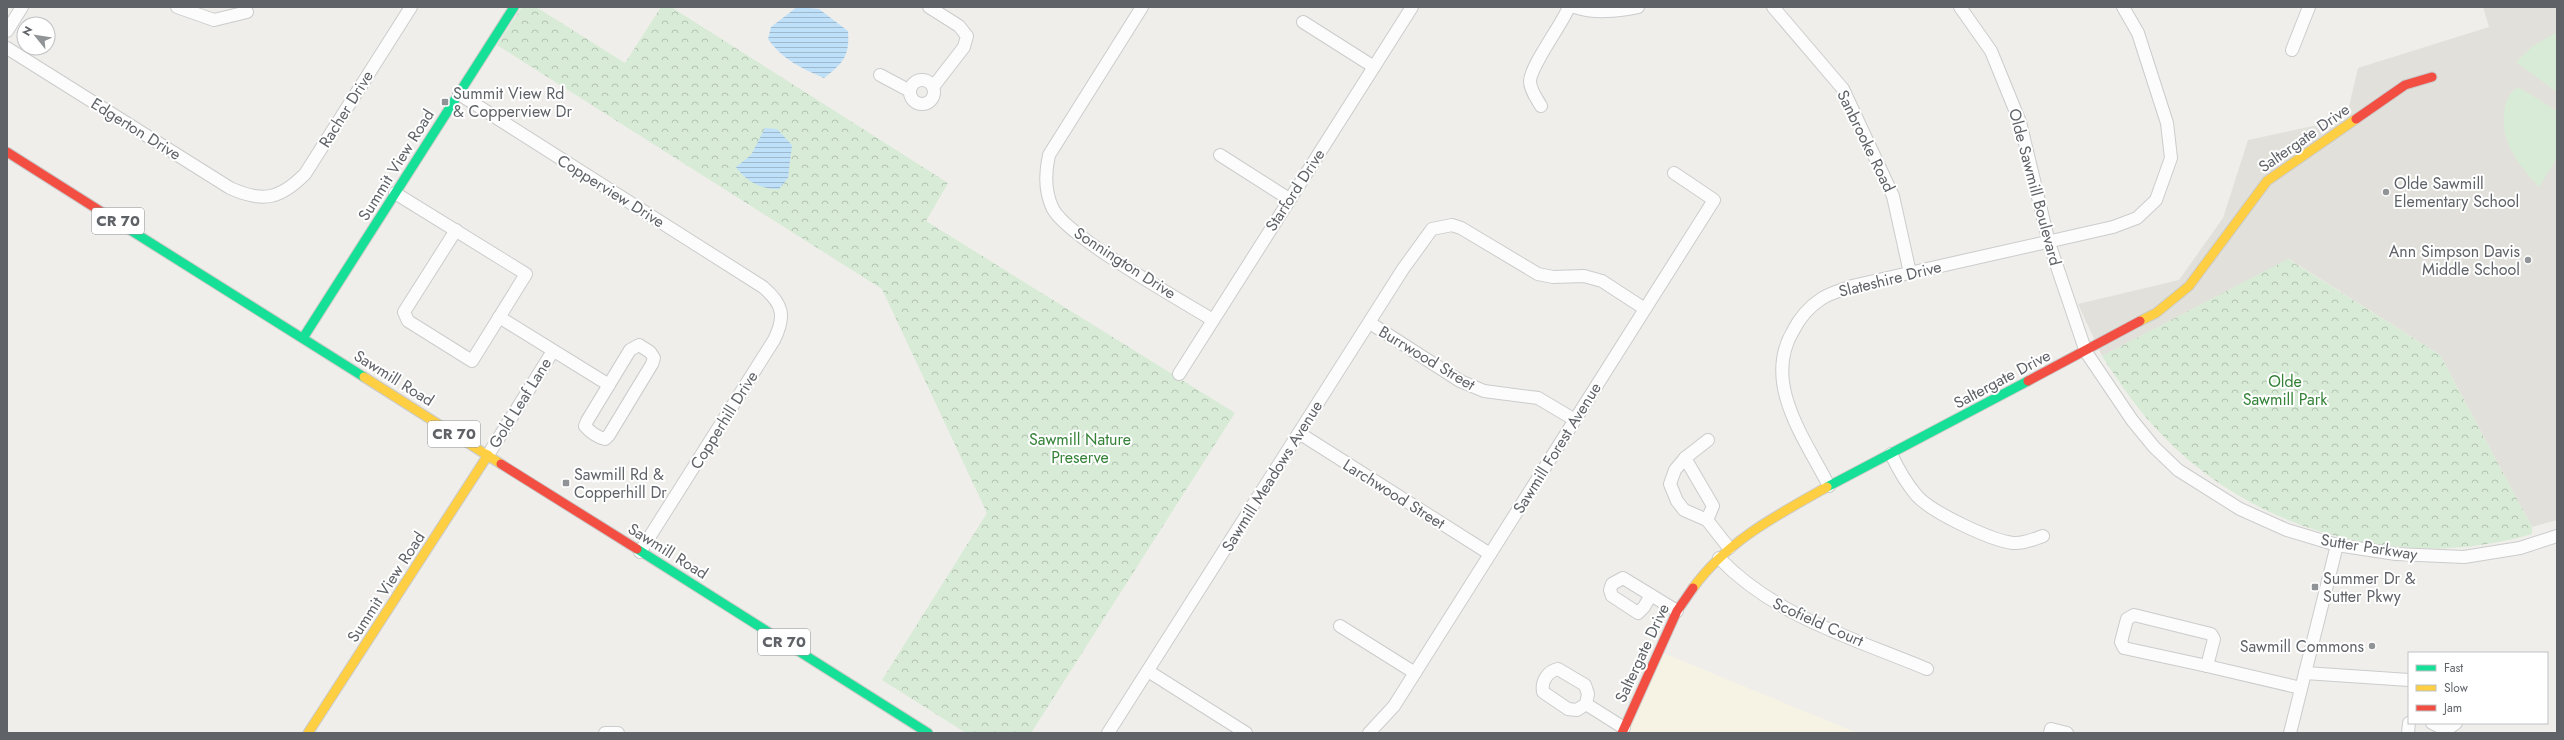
<svg xmlns="http://www.w3.org/2000/svg" width="2564" height="740" font-family="Jost,sans-serif">
<style>
.commercial{fill:#f7f3e4}
.education{fill:#e2e0da}
.grass{fill:#d8ebd6}
.park{fill:url(#park-crowns)}
.water{fill:url(#water-rules)}
.lines{fill:none;stroke-linecap:round;stroke-linejoin:round}
.street-casing{stroke:#cbcccc;stroke-width:14}
.fast-casing{stroke:#cacacb;stroke-width:11}
.slow-casing{stroke:#cacacb;stroke-width:11}
.jam-casing{stroke:#cacacb;stroke-width:11}
.street{stroke:#fdfcfc;stroke-width:12}
.fast{stroke:#16e098;stroke-width:9}
.slow{stroke:#ffcf43;stroke-width:9}
.jam{stroke:#f24e42;stroke-width:9}
.poi-dot{fill:#919496;stroke:#fff;stroke-width:1.5}
.labels{text-anchor:middle;dominant-baseline:central;stroke-width:4;stroke-linejoin:round;paint-order:stroke}
.shield{fill:#fff;stroke:#8f9295;stroke-width:1}
.shield-label{font-size:15px;font-weight:bold;fill:#5f6368}
.poi-label{font-size:16px;fill:#5f6368;stroke:#fff;text-anchor:start}
.street-label{font-size:16px;fill:#5f6368;stroke:#fff}
.park-label{font-size:16px;fill:#348238;stroke:#fff}
</style>
<defs>
<pattern id="park-crowns" width="20" height="18" patternUnits="userSpaceOnUse"><rect width="20" height="18" fill="#d8ebd6"/><path d="M2 6a3 3 0 1 1 6 0M12 15a3 3 0 1 1 6 0" fill="none" stroke="#b2c2b1"/></pattern>
<pattern id="water-rules" width="6" height="5" patternUnits="userSpaceOnUse"><rect width="6" height="5" fill="#bfe0f9"/><path d="M0 2.5h6" fill="none" stroke="#9eb9cd"/></pattern>
</defs>
<rect width="100%" height="100%" fill="#efeeea"/>
<!-- commercial -->
<path class="commercial" d="M1658,651l199,82h-235z"/>
<!-- education -->
<path class="education" d="M2483,7h74v513l-25,7 -92,-172 -151,-96 -187,97 -24,-52 101,-24 44,-62 25,-78 98,-21 12,-51 131,-41z"/>
<!-- grass -->
<g class="grass">
<path d="M2557,32v60l-41,-30 17,-16z"/>
<path d="M2518,87l39,24v47l-18,29c-19,-21 -38,-43 -35,-73 1,-12 4,-20 14,-27z"/>
</g>
<!-- park -->
<g class="park">
<path d="M522,7h14l89,56 36,-56h10l277,176 -22,38 309,192 -204,320h-65l-84,-53 105,-167 -105,-224 -385,-244z"/>
<path d="M2288,259l152,96 92,172v7c-128,38 -275,-1 -368,-97 -24,-24 -44,-53 -62,-81z"/>
</g>
<!-- water -->
<g class="water">
<path d="M797,7l22,2 29,22c2,25 -5,32 -24,47 -23,-10 -41,-18 -56,-39l3,-12z"/>
<path d="M765,128l12,1 15,16 -4,33 -9,11c-19,0 -32,-7 -43,-22l15,-12z"/>
</g>
<g class="lines">
<defs>
<g id="street">
<path d="M177,7l37,13 33,-8"/>
<path d="M929,7l30,19 8,10 -3,11 -31,40"/>
<path d="M1142,7l-93,148c-4,18 -5,36 4,54 15,28 127,91 160,111"/>
<path d="M1575,7c21,7 42,4 63,0"/>
<path d="M1773,7l70,82 50,107 17,77"/>
<path d="M1960,7l31,44 29,71 29,121 37,109 46,68 22,27 24,23 62,39 47,21 50,15 59,9 68,3 56,-9 37,-12"/>
<path d="M1303,22l71,45"/>
<path d="M7,31l15,-24"/>
<path d="M7,48l223,140c33,15 50,11 75,-14l106,-167"/>
<path d="M2292,50l17,-43"/>
<path d="M880,75l30,16"/>
<circle cx="922" cy="92" r="12"/>
<path d="M459,94l304,193c20,17 23,29 11,53l-134,212"/>
<path d="M1541,106c-4,-7 -11,-16 -11,-25 1,-16 31,-55 39,-74"/>
<path d="M1220,155l69,44"/>
<path d="M395,193l131,81 -54,87 -64,-40 -4,-9 52,-82"/>
<path d="M499,317l110,68"/>
<path d="M1370,323l90,58 24,10 54,7 37,22"/>
<path d="M639,345l11,7 4,6 -2,6 -43,71 -4,4c-8,-2 -15,-7 -20,-13l2,-5 43,-71z"/>
<path d="M1179,374l233,-367"/>
<path d="M1299,433l191,121"/>
<path d="M1891,454c7,15 15,29 26,42 16,17 73,44 96,47 11,1 21,-4 30,-7"/>
<path d="M488,455l65,-104"/>
<path d="M1685,458l23,-18"/>
<path d="M1829,486c-24,-47 -67,-103 -36,-155 6,-12 16,-24 28,-32 9,-6 21,-9 31,-13l261,-59 24,-9 19,-18 15,-42 -4,-35 -29,-90 -15,-26"/>
<path d="M1707,520l6,-14 -28,-48 -10,12 -5,14 7,17 7,9 23,10 22,28"/>
<path d="M1719,558c57,59 134,80 208,111"/>
<path d="M1651,595l-7,12 -6,6 -26,-17 -2,-6 2,-6 11,-6 54,33"/>
<path d="M2134,615l77,19 3,5 -7,27 -83,-18 -3,-6 6,-23z"/>
<path d="M1340,626l75,47"/>
<path d="M2207,666l94,22"/>
<path d="M1558,669l27,16 3,9 -2,10 -9,6 -9,-1 -25,-17c-2,-11 5,-21 15,-23z"/>
<path d="M1148,671l98,62"/>
<path d="M2305,673l104,7"/>
<path d="M1586,704l38,24"/>
<path d="M2432,723l14,7 10,-7"/>
<path d="M605,733h13"/>
<path d="M1108,733l295,-464 29,-40 20,-4 9,3 77,46 15,3 31,-1 18,5 43,28"/>
<path d="M1369,733l25,-27 320,-506 -40,-27"/>
<path d="M2050,733l1,-4 16,4"/>
<path d="M2290,733l47,-188"/>
<path d="M2408,733l1,-10"/>
</g>
<g id="fast">
<path d="M127,228l237,149"/>
<path d="M303,338l211,-331"/>
<path d="M1827,487l201,-106"/>
<path d="M637,549l291,184"/>
</g>
<g id="slow">
<path d="M2140,321l16,-8 33,-27 78,-105 89,-62"/>
<path d="M364,377l137,87"/>
<path d="M1693,588c34,-47 84,-73 134,-101"/>
<path d="M308,733l180,-278"/>
</g>
<g id="jam">
<path d="M2356,119l49,-34 27,-8"/>
<path d="M7,152l120,76"/>
<path d="M2028,381l112,-60"/>
<path d="M501,464l136,85"/>
<path d="M1622,733l55,-122 16,-23"/>
</g>
</defs>
<!-- street casing -->
<use href="#street" class="street-casing"/>
<!-- fast casing -->
<use href="#fast" class="fast-casing"/>
<!-- slow casing -->
<use href="#slow" class="slow-casing"/>
<!-- jam casing -->
<use href="#jam" class="jam-casing"/>
<!-- street -->
<use href="#street" class="street"/>
<!-- fast -->
<use href="#fast" class="fast"/>
<!-- slow -->
<use href="#slow" class="slow"/>
<!-- jam -->
<use href="#jam" class="jam"/>
</g>
<!-- markers -->
<g class="poi-dot">
<rect x="441" y="98" width="8" height="8" rx="2"/>
<circle cx="2386" cy="192" r="4"/>
<circle cx="2528" cy="260" r="4"/>
<rect x="562" y="479" width="8" height="8" rx="2"/>
<rect x="2311" y="583" width="8" height="8" rx="2"/>
<circle cx="2372" cy="646" r="4"/>
</g>
<g class="labels">
<!-- shield labels -->
<g class="shield">
<rect x="92" y="208" width="52" height="26" rx="3"/>
<rect x="428" y="421" width="52" height="26" rx="3"/>
<rect x="758" y="629" width="52" height="26" rx="3"/>
</g>
<g class="shield-label">
<text x="118" y="221">CR 70</text>
<text x="454" y="434">CR 70</text>
<text x="784" y="642">CR 70</text>
</g>
<!-- poi labels -->
<g class="poi-label">
<text x="453" y="93">Summit View Rd<tspan x="453" dy="18">&amp; Copperview Dr</tspan></text>
<text x="2394" y="183">Olde Sawmill<tspan x="2394" dy="18">Elementary School</tspan></text>
<text x="2520" y="251" text-anchor="end">Ann Simpson Davis<tspan x="2520" dy="18">Middle School</tspan></text>
<text x="574" y="474">Sawmill Rd &amp;<tspan x="574" dy="18">Copperhill Dr</tspan></text>
<text x="2323" y="578">Summer Dr &amp;<tspan x="2323" dy="18">Sutter Pkwy</tspan></text>
<text x="2364" y="646" text-anchor="end">Sawmill Commons</text>
</g>
<!-- street labels -->
<g class="street-label">
<text transform="translate(346 109) rotate(-58)">Racher Drive</text>
<text transform="translate(136 129) rotate(32)">Edgerton Drive</text>
<text transform="translate(2304 138) rotate(-35)">Saltergate Drive</text>
<text transform="translate(1866 141) rotate(64)">Sanbrooke Road</text>
<text transform="translate(396 165) rotate(-58)">Summit View Road</text>
<text transform="translate(2035 187) rotate(75)">Olde Sawmill Boulevard</text>
<text transform="translate(1295 190) rotate(-57)">Starford Drive</text>
<text transform="translate(611 191) rotate(32)">Copperview Drive</text>
<text transform="translate(1125 263) rotate(33)">Sonnington Drive</text>
<text transform="translate(1890 279) rotate(-14)">Slateshire Drive</text>
<text transform="translate(1427 358) rotate(31)">Burrwood Street</text>
<text transform="translate(394 378) rotate(32)">Sawmill Road</text>
<text transform="translate(2002 379) rotate(-28)">Saltergate Drive</text>
<text transform="translate(520 403) rotate(-58)">Gold Leaf Lane</text>
<text transform="translate(724 420) rotate(-58)">Copperhill Drive</text>
<text transform="translate(1557 448) rotate(-58)">Sawmill Forest Avenue</text>
<text transform="translate(1272 476) rotate(-58)">Sawmill Meadows Avenue</text>
<text transform="translate(1394 494) rotate(32)">Larchwood Street</text>
<text transform="translate(2369 547) rotate(9)">Sutter Parkway</text>
<text transform="translate(668 551) rotate(32)">Sawmill Road</text>
<text transform="translate(386 587) rotate(-57)">Summit View Road</text>
<text transform="translate(1818 622) rotate(24)">Scofield Court</text>
<text transform="translate(1642 653) rotate(-65)">Saltergate Drive</text>
</g>
<!-- park labels -->
<g class="park-label">
<text x="2285" y="381">Olde<tspan x="2285" dy="18">Sawmill Park</tspan></text>
<text x="1080" y="439">Sawmill Nature<tspan x="1080" dy="18">Preserve</tspan></text>
</g>
</g>
<!-- border -->
<rect width="2564" height="740" fill="none" stroke="#5f6368" stroke-width="16"/>
<!-- legend -->
<rect x="2408" y="652" width="140" height="72" fill="#ffffff" stroke="#bfc1c3"/>
<rect x="2416" y="665" width="20" height="6" fill="#16e098" stroke="#bfc1c3"/>
<text x="2444" y="672" font-size="12" fill="#5f6368">Fast</text>
<rect x="2416" y="685" width="20" height="6" fill="#ffcf43" stroke="#bfc1c3"/>
<text x="2444" y="692" font-size="12" fill="#5f6368">Slow</text>
<rect x="2416" y="705" width="20" height="6" fill="#f24e42" stroke="#bfc1c3"/>
<text x="2444" y="712" font-size="12" fill="#5f6368">Jam</text>
<!-- north arrow -->
<g transform="translate(36 36) rotate(300)"><circle r="19" fill="#ffffff" stroke="#bfc1c3"/>
<path d="M0-3L7 15L0 10L-7 15Z" fill="#919496"/>
<text y="-6" font-size="11" font-weight="bold" text-anchor="middle" fill="#5f6368">N</text>
</g>
</svg>
